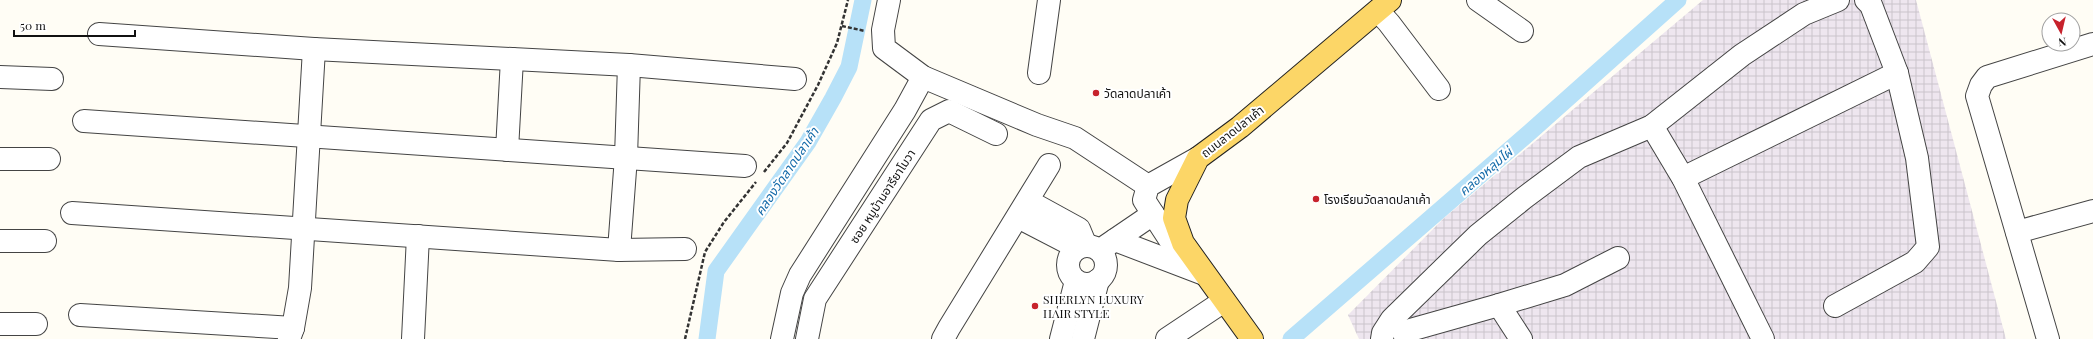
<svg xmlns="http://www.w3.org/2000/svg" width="2093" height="339" font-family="'Playfair Display','Noto Sans Thai',serif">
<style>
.industrial{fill:url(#industrial-grid)}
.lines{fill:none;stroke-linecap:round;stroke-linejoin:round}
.canal{stroke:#b7e1f8;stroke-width:17}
.minor-casing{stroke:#444;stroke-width:24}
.major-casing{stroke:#222;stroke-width:24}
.path{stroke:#333;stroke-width:2.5;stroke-dasharray:4 2;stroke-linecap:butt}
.minor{stroke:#fff;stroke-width:22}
.major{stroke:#fcd667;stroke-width:22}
.poi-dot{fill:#c7222c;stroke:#fff;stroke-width:1.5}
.labels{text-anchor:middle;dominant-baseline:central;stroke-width:4;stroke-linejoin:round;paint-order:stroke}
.poi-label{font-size:12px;fill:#111;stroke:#fff;text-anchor:start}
.street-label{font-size:12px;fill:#111;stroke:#fff}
.water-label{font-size:13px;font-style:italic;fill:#136aa9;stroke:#fff}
</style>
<defs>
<pattern id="industrial-grid" width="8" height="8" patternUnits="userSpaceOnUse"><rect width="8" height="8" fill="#eee6ef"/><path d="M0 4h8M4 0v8" fill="none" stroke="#cbc4cc"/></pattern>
</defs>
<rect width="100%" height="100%" fill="#fffdf5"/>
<!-- industrial -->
<path class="industrial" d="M1703,0h213l90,339h-647l-11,-24 96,-97z"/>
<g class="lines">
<!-- canal -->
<g class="canal">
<path d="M707,339l9,-68 92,-129 25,-44 16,-31 14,-67"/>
<path d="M1291,339l239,-207 148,-132"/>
</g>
<defs>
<g id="minor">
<path d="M889,0l-6,30 1,18 39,29 114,48 38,13 73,48"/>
<path d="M1478,0l44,31"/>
<path d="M1378,11l11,12 50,66"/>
<path d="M99,34l215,15 315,16 166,14"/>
<path d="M1039,73l10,-73"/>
<path d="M0,77l52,2"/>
<path d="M84,121l661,45"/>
<path d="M1652,126l31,52 80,161"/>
<path d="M507,150l5,-91"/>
<path d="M0,159h49"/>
<path d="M1683,178l214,-105"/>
<path d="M1028,201l51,28 7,17"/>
<path d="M72,213l547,37 66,-1"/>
<path d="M1018,217l60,31"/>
<path d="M2017,232l76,-21"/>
<path d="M1115,240l89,34"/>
<path d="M0,241h45"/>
<path d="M1106,246l47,-32"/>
<circle cx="1087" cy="265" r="19"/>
<path d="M1186,248l-16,-8 -26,-40 4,-14 50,-28"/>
<path d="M619,250l7,-93 3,-92"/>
<path d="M1835,306l80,-44 13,-15 -11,-89 -20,-85 -26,-68 -5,-5"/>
<path d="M80,315l213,13"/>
<path d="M0,324h36"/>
<path d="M1403,332l96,-27"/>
<path d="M289,339l4,-11 7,-40 14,-239"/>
<path d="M413,339l5,-103"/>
<path d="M782,339l10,-46 8,-18 105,-165 18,-33"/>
<path d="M807,339l8,-40 116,-179 18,-9 47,23"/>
<path d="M943,339l6,-11 100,-163"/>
<path d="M1061,339l15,-58"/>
<path d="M1083,339l15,-59"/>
<path d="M1167,339l57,-38"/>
<path d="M1382,339l1,-6 9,-14 86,-84 46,-37 55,-41 73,-31 90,-71 62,-41 34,-14"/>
<path d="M1521,339l-22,-34 66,-20 53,-27"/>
<path d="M2048,339l-71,-243 4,-11 6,-8 106,-33"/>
</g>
<path id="major" d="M1252,339l-69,-96 -9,-25 3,-18 21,-42 42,-31 150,-127"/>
</defs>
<!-- minor casing -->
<use href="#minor" class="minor-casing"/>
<!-- major casing -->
<use href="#major" class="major-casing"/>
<!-- path -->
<g class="path">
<path d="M842,26l23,5"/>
<path d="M764,172l23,-29 31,-58 19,-42 11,-43"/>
<path d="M685,339l20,-87 19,-30 32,-40"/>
</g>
<!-- minor -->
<use href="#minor" class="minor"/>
<!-- major -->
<use href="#major" class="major"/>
</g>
<!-- markers -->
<g class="poi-dot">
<circle cx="1096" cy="93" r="4"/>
<circle cx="1316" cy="199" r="4"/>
<circle cx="1035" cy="306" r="4"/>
</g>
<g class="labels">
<!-- poi labels -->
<g class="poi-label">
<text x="1104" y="93">วัดลาดปลาเค้า</text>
<text x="1324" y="199">โรงเรียนวัดลาดปลาเค้า</text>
<text x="1043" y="299">SHERLYN LUXURY<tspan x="1043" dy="14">HAIR STYLE</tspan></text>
</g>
<!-- street labels -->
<g class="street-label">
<text transform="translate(1232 131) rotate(-38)">ถนนลาดปลาเค้า</text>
<text transform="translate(882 196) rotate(-57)">ซอย หมูบ้านอารียาโมวา</text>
</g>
<!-- water labels -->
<g class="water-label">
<text transform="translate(786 171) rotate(-56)">คลองวัดลาดปลาเค้า</text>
<text transform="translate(1485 171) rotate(-41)">คลองหลุมไผ่</text>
</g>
</g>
<!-- north arrow -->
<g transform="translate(2061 32) rotate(172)"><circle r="19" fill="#ffffff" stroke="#a0a0a0"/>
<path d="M0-3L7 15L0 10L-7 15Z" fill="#c7222c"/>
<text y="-6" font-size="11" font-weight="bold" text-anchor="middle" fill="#111111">N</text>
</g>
<!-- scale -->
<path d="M14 30v6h121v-6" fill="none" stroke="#111111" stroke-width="2"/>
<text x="20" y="30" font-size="12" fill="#111111" stroke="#ffffff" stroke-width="3" paint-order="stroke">50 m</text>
</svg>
